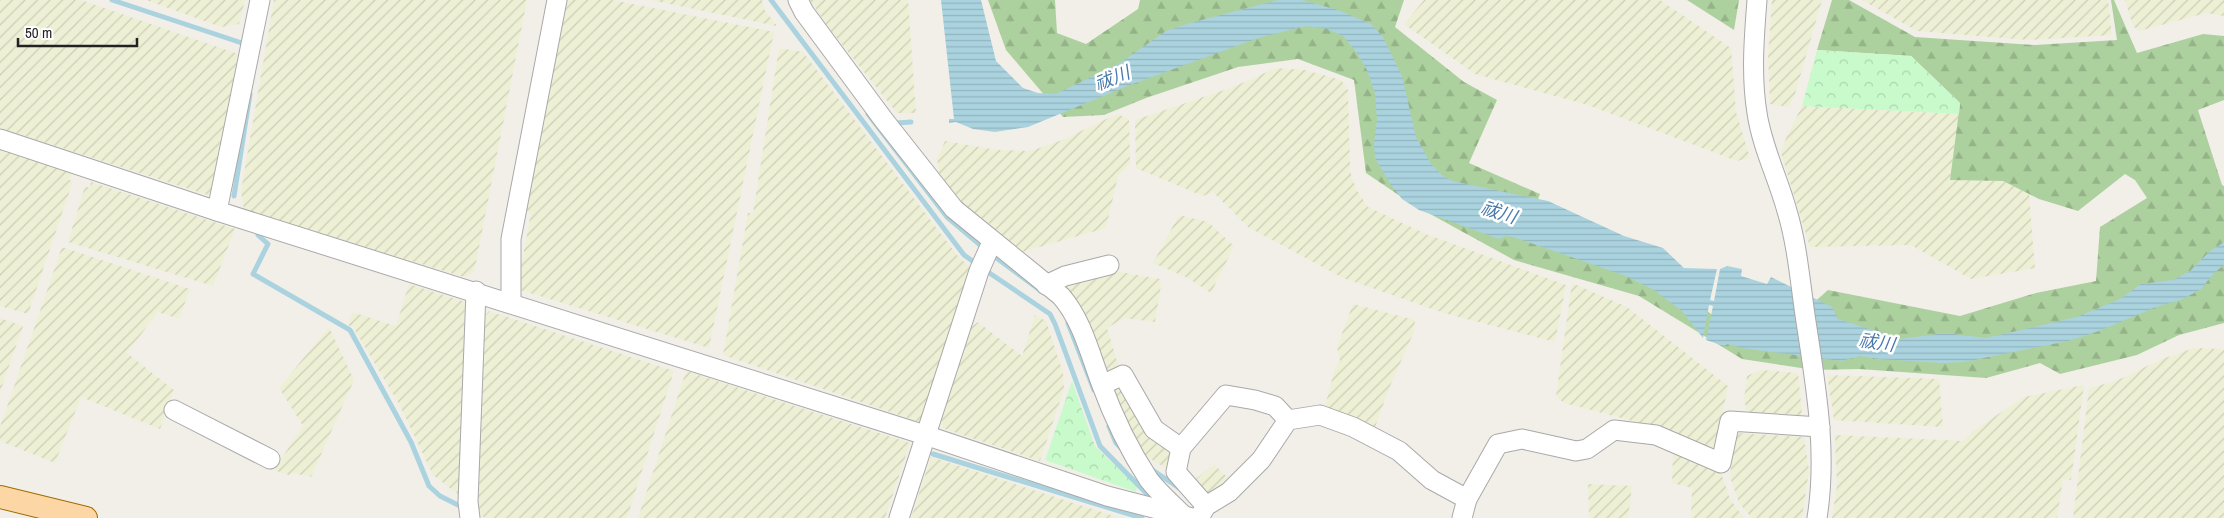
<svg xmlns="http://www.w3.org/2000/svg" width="2224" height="518" font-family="'Archivo Narrow','Noto Sans JP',sans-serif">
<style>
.farmland{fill:url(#farmland-furrows)}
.forest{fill:url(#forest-firs)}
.park{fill:url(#park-crowns)}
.water{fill:url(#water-rules)}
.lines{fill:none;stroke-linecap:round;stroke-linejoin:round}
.stream{stroke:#aad3df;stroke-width:5}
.minor-casing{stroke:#a9a9a9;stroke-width:21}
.major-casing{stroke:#a06b00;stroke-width:24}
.minor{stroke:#fff;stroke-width:19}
.major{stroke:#fcd6a4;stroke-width:22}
.labels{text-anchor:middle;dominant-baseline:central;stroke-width:5;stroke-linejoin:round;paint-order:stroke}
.water-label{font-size:18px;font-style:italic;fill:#4a7aab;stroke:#fff}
</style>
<defs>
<pattern id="farmland-furrows" width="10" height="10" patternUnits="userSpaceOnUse" patternTransform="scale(1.25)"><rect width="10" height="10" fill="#eef0d5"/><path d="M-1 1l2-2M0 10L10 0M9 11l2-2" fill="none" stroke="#ccceb7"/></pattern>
<pattern id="forest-firs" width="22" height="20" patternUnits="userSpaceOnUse" patternTransform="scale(1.25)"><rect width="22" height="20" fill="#add19e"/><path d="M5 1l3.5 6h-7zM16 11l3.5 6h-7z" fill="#95b388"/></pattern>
<pattern id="park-crowns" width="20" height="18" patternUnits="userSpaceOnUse" patternTransform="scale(1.25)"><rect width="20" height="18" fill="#c8facc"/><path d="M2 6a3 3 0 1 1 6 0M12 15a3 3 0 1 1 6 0" fill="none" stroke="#acd6af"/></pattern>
<pattern id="water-rules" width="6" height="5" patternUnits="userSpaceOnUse" patternTransform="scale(1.25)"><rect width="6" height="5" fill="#aad3df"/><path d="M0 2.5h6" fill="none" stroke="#92b5bf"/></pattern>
</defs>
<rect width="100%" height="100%" fill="#f2efe9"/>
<!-- farmland -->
<g class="farmland">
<path d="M0,0h81l157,54 -27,142 -211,-68z"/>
<path d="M146,0h99l-6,24 -18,3z"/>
<path d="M274,0h253l-53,273 -10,4 -220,-67 -3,-19z"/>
<path d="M565,0h47l162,32 -65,316 -192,-59 14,-76 -7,-4z"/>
<path d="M650,0h112l2,9 13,17z"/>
<path d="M810,0h98l8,113h-19l-69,-86z"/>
<path d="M1424,0h236l71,48 5,64 14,46 -13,3 -149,-56 -113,-31 -71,-50z"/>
<path d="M1772,0h50l-27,94 -6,13 -19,-3 -2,-49z"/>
<path d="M1862,0h246l4,35 -84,5 -111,-9z"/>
<path d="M2125,0h99v16l-18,-3 -67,18 -6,-5z"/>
<path d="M779,48l24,4 154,203 13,12 -50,155 -197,-67 25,-142h5z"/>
<path d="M1276,68l29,2 36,10 7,10 2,81 6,18 12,18 58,27 140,51 -11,57 -111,-29 -101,-35 -95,-51 -35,-35 -10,4 -67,-28 -1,-48 98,-33z"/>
<path d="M1802,106l157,8 -9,66 53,1 26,13 6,74 -64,11 -60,-34 -101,2 -29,-94 5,-15z"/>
<path d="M1117,114l12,5 1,45 -12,12 -12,52 -84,24 -32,-21 1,-6 -32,-25 -11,-13 -9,-14 -2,-15 8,-17 53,9 33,1 31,-11z"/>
<path d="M0,150l72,22 -3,8 4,1 -45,133 -28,-8z"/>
<path d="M91,182l144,47 -22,57 -145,-44 17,-56 5,2z"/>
<path d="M1179,215l29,7 26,24 -23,47 -23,-15 -35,-15z"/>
<path d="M62,247l128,42 -11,30 -21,-7 -31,41 47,37 -14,39 -79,-32 -26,66 -55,-22v-14z"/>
<path d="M1101,272h20l39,7 1,6 -6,37 -31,-4 -17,10 12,40 -14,8 -37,-90z"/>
<path d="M1572,283l55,24 101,79 -12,60 -7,4 -64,-26 -81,-21 -8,-7z"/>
<path d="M409,284l56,18 -6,193 -26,-20 -34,-71 -46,-77 -5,-2 4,-13 44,14z"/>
<path d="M1353,304l62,16 -1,12 -24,54 -16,44 -50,-20 11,-42 5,-7 -3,-14z"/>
<path d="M489,311l185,60 -47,147h-142l-12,-9 11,-192z"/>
<path d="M1035,315l11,6 17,52 1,16 -24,72 -98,-33v-12l29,-89 7,-5 44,34z"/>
<path d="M0,318l23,8 -23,66z"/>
<path d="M329,327l25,53 -43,97 -18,-4 -4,2 -15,-5 29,-44 -24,-38z"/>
<path d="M2194,348l30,1v169h-151l16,-130 27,-7 46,-22z"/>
<path d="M1761,370l37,3 4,42 -55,-3 -3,-13 3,-23z"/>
<path d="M686,371l224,72 -25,75h-247z"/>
<path d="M1827,375l112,4 4,48 -109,-7z"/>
<path d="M2084,385l-13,95 -8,-1 -6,39h-225l5,-33 -2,-50 128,6 10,-10 51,-34z"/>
<path d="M1122,386l53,63 -8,20 -21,-13 -10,-16 -23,-51z"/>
<path d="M1735,433l69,4 5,33 -7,48h-50l-13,-15 -9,-26z"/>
<path d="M1673,450l46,18 11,31 14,19h-53l1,-30 -20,-5z"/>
<path d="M931,457l189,61h-209z"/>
<path d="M1214,464l17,17 -27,18 -14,-15z"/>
<path d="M1588,484l44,2 -4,32h-39z"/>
</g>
<!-- forest -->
<g class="forest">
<path d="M988,0h67l2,33 29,11 52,-35 2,-9h264l-9,27 69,55 33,18 -28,63 71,31 -16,43 169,60 45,43 38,-4 52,-46 132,26 76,-23 60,-12 4,-54 47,-29 -12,-18 -10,-6 -47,37 -39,-12 -36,-18 -53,-1 10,-77 -49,-47 -94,-6 15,-50h17l66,37 120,8 82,-5 -6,-40h3l23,53 66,-19 21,2v64l-26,10 24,75 2,1v137l-45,12 -42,20 -77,19 -20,-11 -54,15 -127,-9 -45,1 -72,-11 -103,-63 -125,-36 -102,-56 -46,-31 -12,-93 -56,-21 -60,8 -92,31 -42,17 -41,2 -57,-67z"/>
<path d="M1687,0h52l-5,30z"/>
</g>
<!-- park -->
<g class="park">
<path d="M1817,50l94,6 49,47 -1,11 -157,-8z"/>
<path d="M1072,381l23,65 42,40 -1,6 -91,-32z"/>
</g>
<!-- water -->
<path class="water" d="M941,0h40l15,61 27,27 15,5 18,1 64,-31 46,-32 24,-8 88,-23h23l37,10 33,14 12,13 19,39 14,61 15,27 11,11 10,6 96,20 76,35 39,12 21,20 33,1 -7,31 4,1 6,-32 7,-3 15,3 -1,7 26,8 4,-7 61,30 6,12 63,20 44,-6 41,5 91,-21 43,-18 21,-15 32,-4 17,-9 19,-19 15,-10v23l-10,8 -13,16 -18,10 -27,8 -57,24 -31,10 -104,21 -22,1 -63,-4 -19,-3 -19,5 -100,-13 -13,-4 -4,2 -18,-6 7,-34 -4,-1 -6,33 -21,-27 -28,-21 -28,-14 -113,-39 -8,-1 -6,3 -80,-29 -17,-11 -11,-14 -16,-27 -1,-14 3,-24 -2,-27 -8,-23 -10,-17 -14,-17 -16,-7 -21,-3 -48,12 -128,47 -102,42 -33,5 -22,-3 -17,-7 -7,1v-4h5z"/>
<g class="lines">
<!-- stream -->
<g class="stream">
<path d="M112,0l130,43"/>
<path d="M771,0l193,255 14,10"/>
<path d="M868,114l79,103 38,32"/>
<path d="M897,123l14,-1"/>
<path d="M234,196l16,-102"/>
<path d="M258,235l10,9 -15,30 97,56 61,112 18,44 11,10 20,10"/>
<path d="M991,254l50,37"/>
<path d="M985,270l65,44 5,10 45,122 47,48"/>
<path d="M1068,323l26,67"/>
<path d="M1109,426l7,17 5,5"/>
<path d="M933,454l209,64"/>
<path d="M1151,469l28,19"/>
</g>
<defs>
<g id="minor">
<path d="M798,0l6,12 79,107 71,90 107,87c21,24 29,58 40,87 12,33 29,68 48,97 10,13 24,25 35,36"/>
<path d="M1757,0c-3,38 -6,76 0,113 5,34 21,65 30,98 10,33 13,69 18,104 10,67 23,135 12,203"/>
<path d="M0,139l217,72 708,224 182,61 85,22"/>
<path d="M217,211l43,-211"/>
<path d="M1046,285l19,-9 44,-11"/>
<path d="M511,303v-64l46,-239"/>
<path d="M1102,385l21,-10 31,54 27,19"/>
<path d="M174,410l96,49"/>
<path d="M1206,506l-30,-34 5,-24 45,-53 29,5 20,6 13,14"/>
<path d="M470,518l-2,-16 8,-211"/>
<path d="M899,518l80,-247 13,-29"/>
<path d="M1199,518l7,-12 23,-14 32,-32 27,-40 32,-5 33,12 46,24 33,29 35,19"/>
<path d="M1462,518l5,-19 31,-55 24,-5 54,12 11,-2 27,-19 42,5 65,28 9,-42 90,6"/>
</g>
<path id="major" d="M0,497l86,21"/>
</defs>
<!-- minor casing -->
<use href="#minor" class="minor-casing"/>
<!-- major casing -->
<use href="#major" class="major-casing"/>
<!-- minor -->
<use href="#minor" class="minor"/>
<!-- major -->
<use href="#major" class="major"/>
</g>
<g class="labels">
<!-- water labels -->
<g class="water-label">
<text transform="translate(1112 78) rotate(-22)">祓川</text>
<text transform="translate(1499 212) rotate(17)">祓川</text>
<text transform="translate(1877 342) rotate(8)">祓川</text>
</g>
</g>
<!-- scale -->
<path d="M18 38v8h119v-8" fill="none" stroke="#222222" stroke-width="2.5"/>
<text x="25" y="38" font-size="15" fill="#222222" stroke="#ffffff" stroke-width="4" paint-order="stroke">50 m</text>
</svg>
